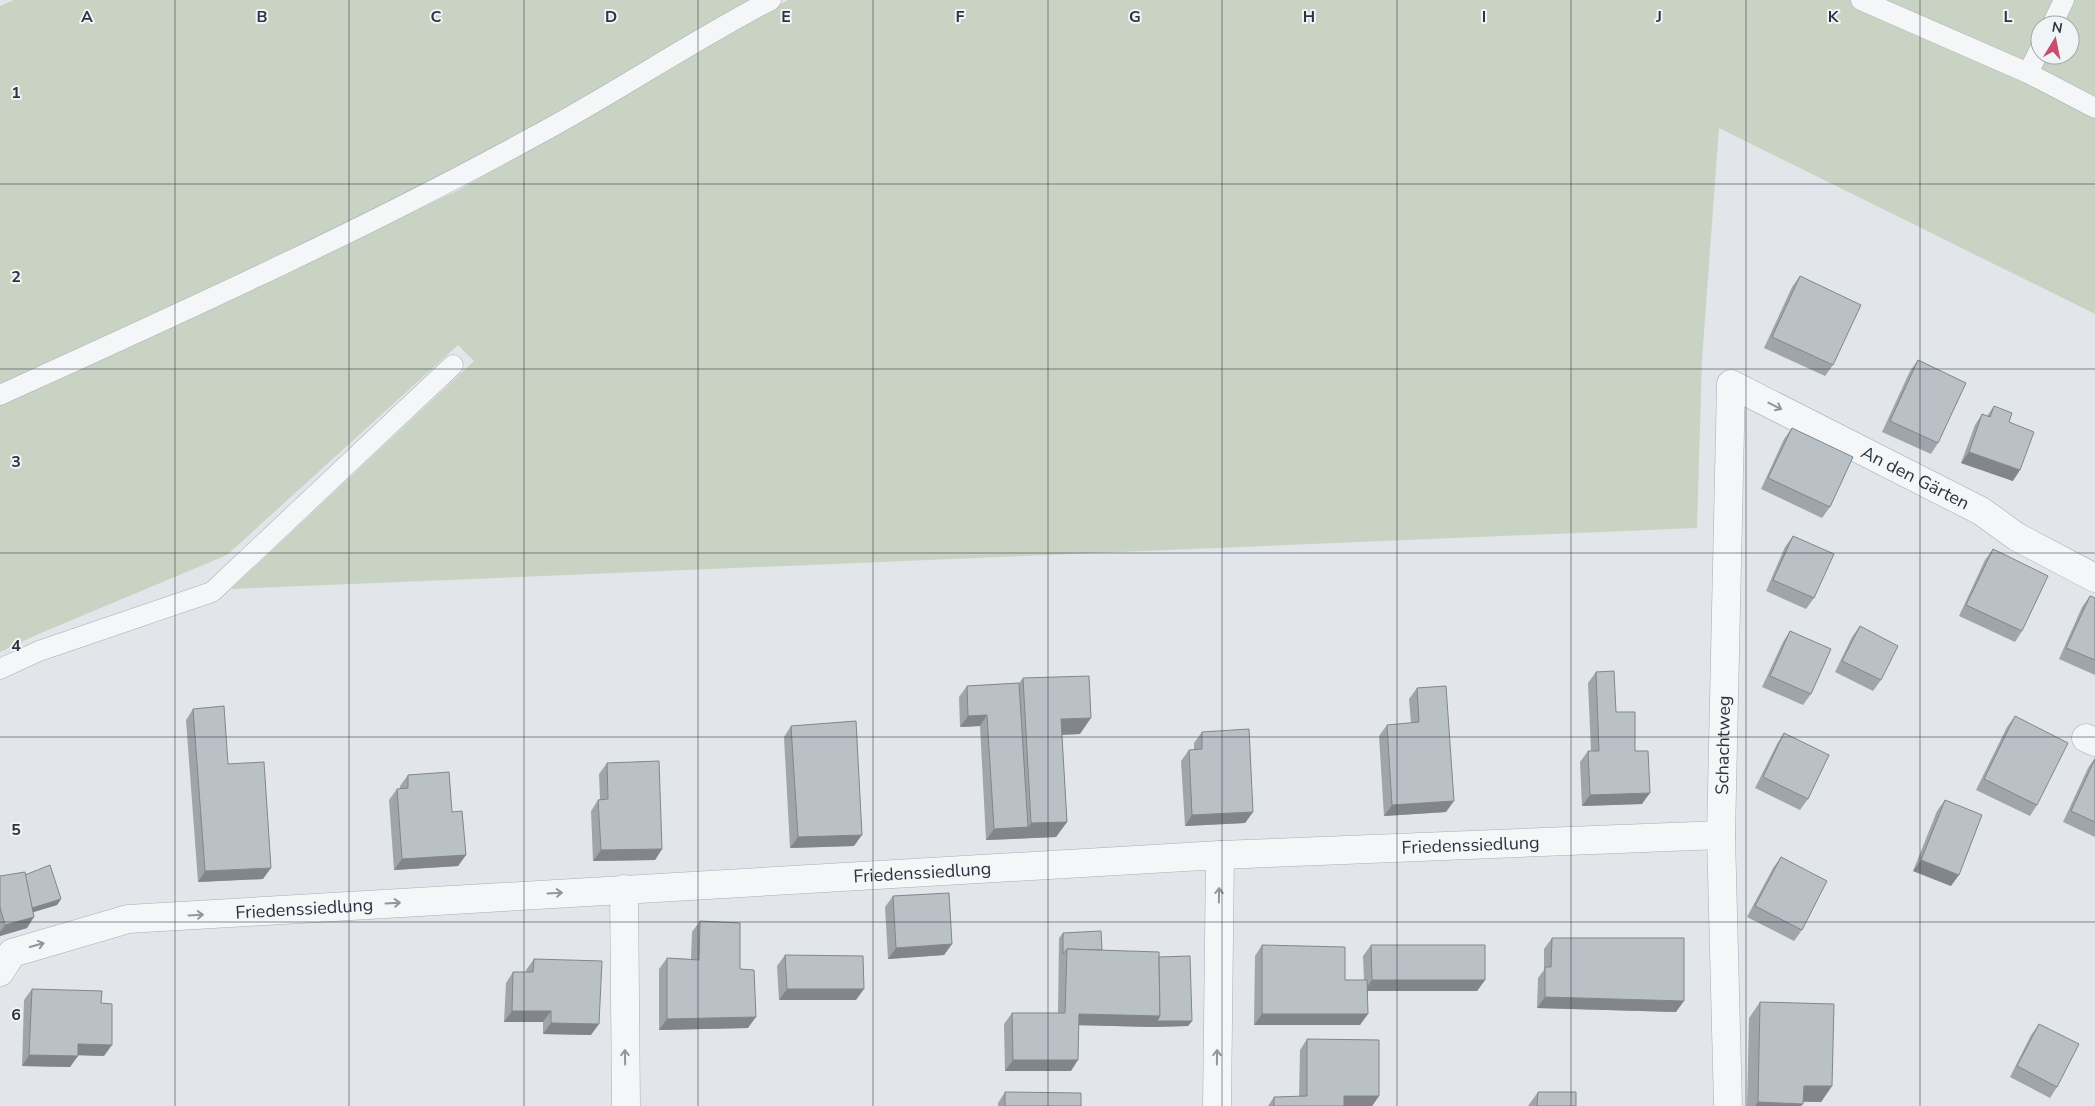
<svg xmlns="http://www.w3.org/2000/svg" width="2095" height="1106" font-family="'Nunito Sans',sans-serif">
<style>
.green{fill:#c9d3c3;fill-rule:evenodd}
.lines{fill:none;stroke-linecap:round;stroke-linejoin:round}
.lane-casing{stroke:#a7adb4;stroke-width:21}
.street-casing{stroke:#a7adb4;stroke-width:29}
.lane{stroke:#f4f6f8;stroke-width:20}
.street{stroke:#f4f6f8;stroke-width:28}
.wall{fill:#9fa5aa}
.shaded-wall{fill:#82868b}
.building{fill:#b9c0c6;stroke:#82868b}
.oneway{stroke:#90969c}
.grid{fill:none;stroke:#2b3541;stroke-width:1;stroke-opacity:0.55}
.labels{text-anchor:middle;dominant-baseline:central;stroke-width:4;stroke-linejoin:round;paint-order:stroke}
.street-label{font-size:18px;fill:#2b3541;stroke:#f1f4f7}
.grid-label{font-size:16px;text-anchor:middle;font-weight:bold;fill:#2b3541;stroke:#f1f4f7;stroke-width:4;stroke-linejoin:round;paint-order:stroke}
</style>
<rect width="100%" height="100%" fill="#e2e6ea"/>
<!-- green -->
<path class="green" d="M14,0h753l-397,232 89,-42 329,-190h1307v314l-376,-186 -17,232 -5,168 -1466,61 243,-228 -16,-16 -231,210 -186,78 -41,19v-646zM2040,25h30v30h-30z"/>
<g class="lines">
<defs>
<g id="lane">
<path d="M1861,0l167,73 67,35"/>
<path d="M2052,25l12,-25"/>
<path d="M2028,73l12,-24"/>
<path d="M0,395c180,-82 360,-163 533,-258 81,-43 157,-95 238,-137"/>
<path d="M0,669l39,-18 173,-59 241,-227"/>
</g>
<g id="street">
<path d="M2086,738l9,4"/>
<path d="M624,889l2,217"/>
<path id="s1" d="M0,972l12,-19 116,-34 1092,-64 501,-20"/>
<path d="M1217,1106l3,-251"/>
<path id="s2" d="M1728,1106l-7,-271 10,-451 250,127 36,26 78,41"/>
</g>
</defs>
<!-- lane casing -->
<use href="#lane" class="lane-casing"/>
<!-- street casing -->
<use href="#street" class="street-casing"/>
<!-- lane -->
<use href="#lane" class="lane"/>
<!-- street -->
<use href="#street" class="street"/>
</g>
<!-- wall -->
<g class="wall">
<path d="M1800,276l33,89 -8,11 -61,-28 28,-61z"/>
<path d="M1918,360l20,83 -7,11 -49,-22 28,-61z"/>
<path d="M1994,406l15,16 4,59 -52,-18 14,-38 7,-11 5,2z"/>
<path d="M1792,428l38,79 -8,11 -61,-29 23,-50z"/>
<path d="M1793,536l21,62 -8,11 -40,-18 19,-44z"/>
<path d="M1993,549l29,82 -7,11 -56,-26 26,-56z"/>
<path d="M2090,596l5,2v77l-36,-16 23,-52z"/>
<path d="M1860,626l21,54 -8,11 -38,-19 17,-35z"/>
<path d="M1790,631l21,63 -8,11 -41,-18 21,-45z"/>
<path d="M1596,672l39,79 7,53 -60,2 -2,-44 8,-11h3l-3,-68z"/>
<path d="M1023,678l57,56 -18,1 5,87 -11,15 -70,3 -6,-114 -20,1 -1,-30 8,-11 52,-3z"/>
<path d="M1417,688l29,124 -62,4 -5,-80 8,-11 24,-2 -2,-24z"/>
<path d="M193,709l35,55 35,115 -65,3 -12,-162z"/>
<path d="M2015,716l22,89 -7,11 -54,-26 31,-63z"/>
<path d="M791,726l63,120 -64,2 -6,-111z"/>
<path d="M1202,732l51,80 -8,11 -60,3 -4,-65 8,-11h5v-7z"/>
<path d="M1784,733l24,66 -8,11 -45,-22 22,-44z"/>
<path d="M2095,758v79l-32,-15 25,-54z"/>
<path d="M607,763l55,86 -7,11 -62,1 -2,-50 7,-11h2l-1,-26z"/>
<path d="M408,775l44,37 14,43 -8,11 -64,4 -5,-70 8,-11h3v-3z"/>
<path d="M1945,800l6,86 -38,-15 24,-60z"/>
<path d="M1781,857l21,73 -8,11 -47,-24 26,-49z"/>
<path d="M25,875l36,24 -4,6 -24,7 -6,16 -27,8v-60z"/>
<path d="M893,896l59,48 -8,11 -56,4 -3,-52z"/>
<path d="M700,921l48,107 -89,2v-61l8,-11 24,1 1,-27z"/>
<path d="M1063,933l39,17 57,7 33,64 -4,5 -35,1 -74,-2 -8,46h-66l-1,-47 8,-11h46l1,-75z"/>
<path d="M1552,938l124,74 -139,-4 1,-30 6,-8v-21z"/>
<path d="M1262,945l83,35h19l-1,-24 8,-11 114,35 -8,11h-109l-8,34h-106l1,-69z"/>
<path d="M785,955l71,45h-77l-2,-34z"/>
<path d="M534,959l57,76 -48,-1v-12h-39l2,-39 7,-11h13v-2z"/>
<path d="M32,989l69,14 3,53 -26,-1 -8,12 -48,-1 2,-66z"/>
<path d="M1760,1002l72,84 -11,16h-18l-2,4h-54l2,-88z"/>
<path d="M2039,1024l18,63 -7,11 -40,-21 21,-42z"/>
<path d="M1307,1039l72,57 -7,10h-104l6,-9h25l1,-47z"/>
<path d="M1005,1092l76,14h-83v-3z"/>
<path d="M1538,1092l38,14h-48z"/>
</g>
<!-- shaded-wall -->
<g class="shaded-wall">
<path d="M1969,452l51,18 -7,11 -52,-18z"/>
<path d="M987,715l-7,11 -20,1 8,-11z"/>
<path d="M1091,718l-11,16 -30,1 11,-16z"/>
<path d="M1650,793l-8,11 -60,2 8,-11z"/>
<path d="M1454,801l-8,11 -62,4 8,-11z"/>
<path d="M1253,812l-8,11 -60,3 7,-11z"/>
<path d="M1067,822l-11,15 -70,3 8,-11 34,-2 3,-4z"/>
<path d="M862,835l-8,11 -64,2 8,-11z"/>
<path d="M662,849l-7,11 -62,1 8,-11z"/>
<path d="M466,855l-8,11 -64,4 8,-11z"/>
<path d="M1921,860l38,15 -8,11 -38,-15z"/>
<path d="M271,868l-8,11 -65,3 7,-11z"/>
<path d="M61,899l-4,6 -33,10 4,-6z"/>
<path d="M34,917l-7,11 -27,8v-4l5,-7z"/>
<path d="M952,944l-8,11 -56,4 8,-11z"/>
<path d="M1372,980h113l-8,11h-113z"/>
<path d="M787,989h77l-8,11h-77z"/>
<path d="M1545,997l139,4 -8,11 -139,-4z"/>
<path d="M512,1011h39l-8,11h-39z"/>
<path d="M1079,1014l81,2 32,5 -4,5 -35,1 -82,-2z"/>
<path d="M1262,1014h106l-8,11h-106z"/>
<path d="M756,1017l-8,11 -89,2 8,-11z"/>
<path d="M551,1023l48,1 -8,11 -48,-1z"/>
<path d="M78,1044l34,1 -8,11 -33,-1z"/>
<path d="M29,1055l49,1 -8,11 -48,-1z"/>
<path d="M1013,1060h65l-7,11h-66z"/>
<path d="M1804,1086h28l-11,16 -29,-1z"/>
<path d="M1344,1096h35l-7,10h-35z"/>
<path d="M1758,1102l45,2 -2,2h-46z"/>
</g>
<!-- building -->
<g class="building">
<path d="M1800,276l61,29 -28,60 -61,-28z"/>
<path d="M1918,360l48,23 -28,60 -48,-22z"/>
<path d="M1994,406l18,7 -3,9 25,10 -14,38 -51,-18 13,-38 8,3z"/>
<path d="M1792,428l61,29 -23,50 -62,-29z"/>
<path d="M1793,536l41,18 -20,44 -41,-18z"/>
<path d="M1993,549l55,27 -26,55 -56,-26z"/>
<path d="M2090,596l5,2v62l-29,-12z"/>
<path d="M1860,626l38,20 -17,34 -39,-19z"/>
<path d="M1790,631l41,18 -20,45 -41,-18z"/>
<path d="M1614,671l2,41h19v39h13l2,42 -60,2 -2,-44h11l-3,-79z"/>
<path d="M1089,676l2,42 -30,1 6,103 -36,1 -8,-145z"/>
<path d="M1019,683l9,144 -34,2 -7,-114 -19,1 -1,-30z"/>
<path d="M1446,686l8,115 -62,4 -5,-80 32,-3 -2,-34z"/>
<path d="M224,706l4,58 36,-2 7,106 -66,3 -12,-162z"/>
<path d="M2015,716l53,27 -31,62 -53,-26z"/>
<path d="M856,721l6,114 -64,2 -7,-111z"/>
<path d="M1249,729l4,83 -61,3 -3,-65 13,-1v-17z"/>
<path d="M1784,733l45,22 -21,44 -45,-22z"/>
<path d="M2095,759v63l-24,-11z"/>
<path d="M659,761l3,88 -61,1 -3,-50 10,-1 -1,-36z"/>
<path d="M449,772l3,40 10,-1 4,44 -64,4 -5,-70 11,-1v-13z"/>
<path d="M1945,800l37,15 -23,60 -38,-15z"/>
<path d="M1781,857l46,24 -25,49 -47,-24z"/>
<path d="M50,865l11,34 -29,9 -7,-33z"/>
<path d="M25,872l9,45 -29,8 -5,-18v-31z"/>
<path d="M949,893l3,51 -56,4 -3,-52z"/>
<path d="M700,921l40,2v46l14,1 2,47 -89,2v-61l32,2z"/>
<path d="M1101,931l1,19 -35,-1 -4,5v-21z"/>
<path d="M1552,938h132v63l-139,-4v-30h6z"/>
<path d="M1262,945l83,2v33h22l1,34h-106z"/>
<path d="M1371,945h114v35h-113z"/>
<path d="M1067,949l92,3 1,64 -81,-2 -1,46h-65l-1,-47h53z"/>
<path d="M785,955l78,1 1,33h-77z"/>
<path d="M1190,956l2,65h-35l3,-5 -1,-59z"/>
<path d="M534,959l68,2 -3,63 -48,-1v-12h-39l1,-39h20z"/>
<path d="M32,989l70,2 -1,12 11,1v41l-34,-1v12l-49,-1z"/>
<path d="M1760,1002l74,2 -2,82h-28l-1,18 -45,-2z"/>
<path d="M2039,1024l40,20 -22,43 -40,-21z"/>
<path d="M1307,1039l72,1v56h-35v10h-70v-9l33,-1z"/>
<path d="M1005,1092l76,1v13h-76z"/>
<path d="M1538,1092h38v14h-39z"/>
</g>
<!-- one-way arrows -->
<defs><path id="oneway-shaft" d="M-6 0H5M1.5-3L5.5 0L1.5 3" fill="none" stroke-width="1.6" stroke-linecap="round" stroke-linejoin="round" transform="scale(1.25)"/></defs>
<g class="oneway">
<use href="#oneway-shaft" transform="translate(1775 406) rotate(27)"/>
<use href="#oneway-shaft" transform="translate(555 893) rotate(-3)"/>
<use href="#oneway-shaft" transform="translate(1219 895) rotate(-89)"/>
<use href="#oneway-shaft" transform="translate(393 903) rotate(-3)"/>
<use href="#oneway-shaft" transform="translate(196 915) rotate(-3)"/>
<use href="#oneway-shaft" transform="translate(37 945) rotate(-16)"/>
<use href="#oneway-shaft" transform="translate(625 1057) rotate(-91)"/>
<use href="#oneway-shaft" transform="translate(1217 1057) rotate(-89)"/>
</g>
<!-- grid -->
<path class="grid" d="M175,0v1106M349,0v1106M524,0v1106M698,0v1106M873,0v1106M1048,0v1106M1222,0v1106M1397,0v1106M1571,0v1106M1746,0v1106M1920,0v1106M0,184h2095M0,369h2095M0,553h2095M0,737h2095M0,922h2095"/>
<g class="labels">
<!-- street labels -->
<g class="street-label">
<text stroke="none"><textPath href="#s2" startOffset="929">An den Gärten</textPath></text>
<text stroke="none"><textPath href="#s2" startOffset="361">Schachtweg</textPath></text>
<text stroke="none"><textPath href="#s1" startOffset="1488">Friedenssiedlung</textPath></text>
<text stroke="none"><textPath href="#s1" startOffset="939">Friedenssiedlung</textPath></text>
<text stroke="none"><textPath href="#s1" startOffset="320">Friedenssiedlung</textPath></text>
</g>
</g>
<g class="grid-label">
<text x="87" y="22">A</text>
<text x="262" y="22">B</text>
<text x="436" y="22">C</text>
<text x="611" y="22">D</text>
<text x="786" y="22">E</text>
<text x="960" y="22">F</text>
<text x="1135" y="22">G</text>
<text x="1309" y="22">H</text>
<text x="1484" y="22">I</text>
<text x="1659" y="22">J</text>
<text x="1833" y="22">K</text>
<text x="2008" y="22">L</text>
<text x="16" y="98">1</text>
<text x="16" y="282">2</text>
<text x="16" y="467">3</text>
<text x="16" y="651">4</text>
<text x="16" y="835">5</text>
<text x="16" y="1020">6</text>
</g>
<!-- north arrow -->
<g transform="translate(2055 40) rotate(10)"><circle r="24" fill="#f1f4f7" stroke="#a2a8ae"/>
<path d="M0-4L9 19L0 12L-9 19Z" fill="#c84d6f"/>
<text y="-8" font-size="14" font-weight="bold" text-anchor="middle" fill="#2b3541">N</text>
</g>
</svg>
